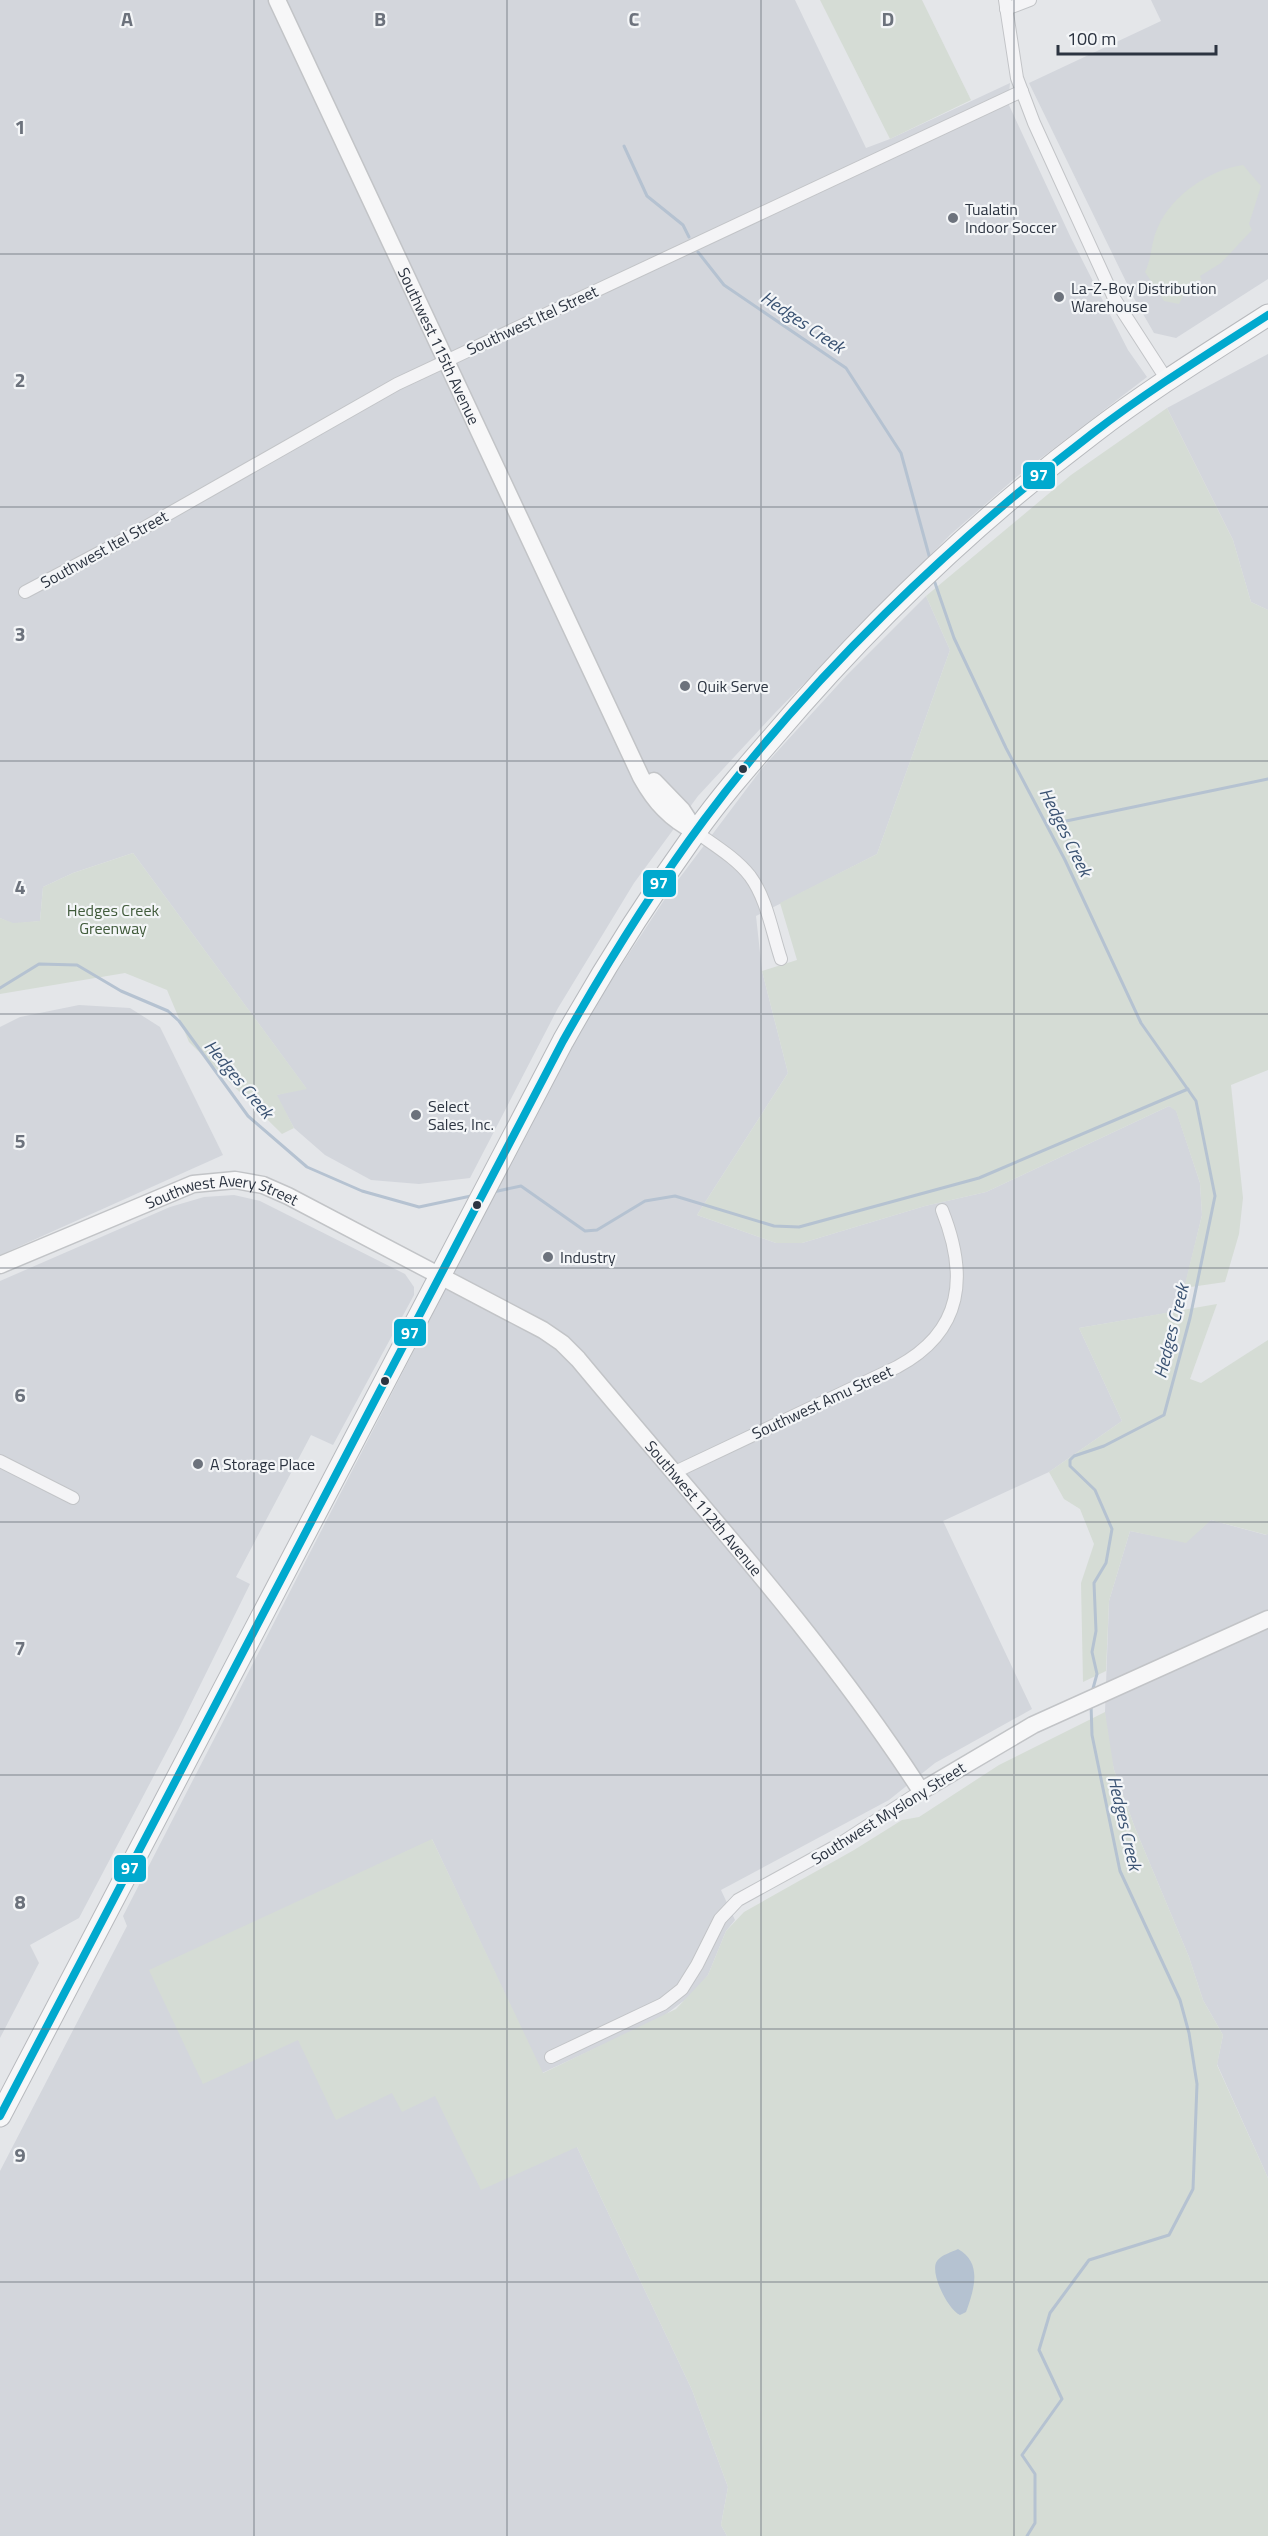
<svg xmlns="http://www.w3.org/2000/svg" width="1268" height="2536" font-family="'Titillium Web',sans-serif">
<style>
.built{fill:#d3d6dc}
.green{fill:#d5dcd5}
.water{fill:#b5c2d1}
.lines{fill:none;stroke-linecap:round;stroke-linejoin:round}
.stream{stroke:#b5c2d1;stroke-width:3}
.street-casing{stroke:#c2c4c7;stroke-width:14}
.secondary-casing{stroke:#c2c4c7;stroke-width:19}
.highway-casing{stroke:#b7b9bd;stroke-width:23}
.street{stroke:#f4f4f6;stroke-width:12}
.secondary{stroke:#f7f7f8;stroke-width:16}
.highway{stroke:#f7f7f8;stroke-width:21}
.bus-1-casing{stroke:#f3f5f7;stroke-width:12}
.bus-1{stroke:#00a9ce;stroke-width:8}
.grid{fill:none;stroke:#6c727c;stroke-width:1.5;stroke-opacity:0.55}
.poi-dot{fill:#6c727c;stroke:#f3f5f7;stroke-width:2}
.bus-dot{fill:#2c3441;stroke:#f3f5f7;stroke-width:2}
.labels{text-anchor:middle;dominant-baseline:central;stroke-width:4.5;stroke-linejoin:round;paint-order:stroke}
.poi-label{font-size:16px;fill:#2c3441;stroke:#f3f5f7;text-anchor:start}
.street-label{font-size:16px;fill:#2c3441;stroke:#f3f5f7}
.park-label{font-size:16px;fill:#415b3b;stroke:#f3f5f7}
.water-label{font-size:18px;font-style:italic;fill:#3a5272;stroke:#f3f5f7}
.grid-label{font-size:20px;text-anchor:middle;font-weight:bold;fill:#6c727c;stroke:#f3f5f7;stroke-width:4.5;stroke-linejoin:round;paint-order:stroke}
.line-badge{stroke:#f3f5f7;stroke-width:2}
.badge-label{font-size:16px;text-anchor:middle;font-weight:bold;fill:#fff}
</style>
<rect width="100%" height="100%" fill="#e4e6e9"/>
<!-- built -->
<g class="built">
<path d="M0,0h795l71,148 24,-9 120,-56 -2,20 63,135 57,112 19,27 -128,98 -69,60 -176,179 -76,82 -64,87 -76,125 -88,170 -51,6 -48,-4 -46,-25 -31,-27 -18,-33 30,-7 -173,-235 -60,20 -30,14 -3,34 -27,3 -13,-6z"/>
<path d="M1151,0h117v279l-92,59 -22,-5 -19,-33 -106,-217 132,-62z"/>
<path d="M1268,354v256l-17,-8 -18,-62 -66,-132z"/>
<path d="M926,596l24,54 -73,204 -121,62 6,55 26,102 -91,142 79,28h26l123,-37 61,-14 183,-86 7,4 24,73 2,32 -23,96 -100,17 43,93 -73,51 -106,49 89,188 -97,54 -46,37 -168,90 14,30 -9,11 -18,44 -14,18 -33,25 -119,55 -110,-234 -134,201 94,53 43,2 142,52 115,243 36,97 -7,38 6,11h-727v-365l127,-245 -4,-10 426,-828 52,-92 71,-108 91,-121 84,-92z"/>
<path d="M79,1005l51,3 30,19 63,128 -223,100v-228l20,-10z"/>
<path d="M234,1195l26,6 145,73 9,13v8l-81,150 -22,-10 -75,142 14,7 -72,146 -99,188 -49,27 9,18 -39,75v-757l170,-74 34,-10z"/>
<path d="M1211,1520l55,15 2,-2v645l-51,-114 6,-29 -20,-35 -14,-43 -54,-129 -21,-58 -8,-36 -1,-22 4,-111 21,-70 56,11z"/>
</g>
<!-- green -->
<g class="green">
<path d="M820,0h102l49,100 -81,39z"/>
<path d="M1243,165l18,21 -12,38 3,6 -31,33 -21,13 2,4 -12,2 -11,22 -15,-3 -19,-29c7,-14 6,-31 13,-45 14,-32 51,-57 85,-62z"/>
<path d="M1167,408l66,132 18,62 17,8v460l-37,15 12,113 -4,36 -14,48 -41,6 18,-73 -2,-32 -24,-72 -7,-5 -183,86 -61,14 -123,37h-26l-79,-28 91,-142 -26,-102 35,-11 -17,-57 97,-49 73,-204 -24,-54 145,-121z"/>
<path d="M133,853l174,236 -30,6 17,33 -12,6 -93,-92 -22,-52 -42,-17 -125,21v-76l13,5 27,-2 3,-34 30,-14z"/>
<path d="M1217,1304l-27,75 11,4 67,-43v193l-1,2 -56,-15 -25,23 -56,-12 -21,70 -3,70 -23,11 -2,-99 13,-39 -14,-35 -16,-10 -15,-27 73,-51 -43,-93z"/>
<path d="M1105,1712l9,58 21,58 54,129 14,43 20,35 -6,30 51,113v358h-541l-6,-11 7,-38 -36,-97 -115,-243 -96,43 -46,-94 -33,16 -10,-19 -56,27 -38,-80 -95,44 -54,-114 283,-131 111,234 133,-64 32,-34 18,-44 18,-19 110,-62 48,-30 17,-3 80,-52z"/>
</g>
<!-- water -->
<path class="water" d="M958,2249c25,14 16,41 8,63l-6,3c-12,-5 -31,-43 -23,-54 4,-6 15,-9 21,-12z"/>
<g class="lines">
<!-- stream -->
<g class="stream">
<path d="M624,146l23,50 36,29 6,12"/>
<path d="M698,252l26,33 122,83 55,85 29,106"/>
<path d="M934,580l20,58 52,110 59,112 76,163 55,78 19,95 -25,122 -26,97 -60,31 -30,10 -4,4v6l25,24 17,39 -6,34 -12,20 2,48 -4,21 5,22 -5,18"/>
<path d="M1047,825l221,-46"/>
<path d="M0,988l39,-24 38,1 44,26 47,20 11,10 69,95 59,51 55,24 57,16 52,-11"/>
<path d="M493,1192l28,-6 64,45 12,-1 48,-29 30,-5 99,30 25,1 180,-49 209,-89"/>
<path d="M1027,2536l8,-13v-49l-13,-19 40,-56 -23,-49 11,-37 39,-53 80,-25 24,-46 4,-105 -8,-51 -9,-33 -60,-129 -28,-136 -1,-31"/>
</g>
<defs>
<g id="street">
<path d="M1005,0l12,78 17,45 80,175 53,82"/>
<path d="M1006,9l24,-9"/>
<path d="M25,592l87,-46 285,-162 625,-293"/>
<path d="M696,832c18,13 40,26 54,44 17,23 22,56 31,83"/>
<path d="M0,1461l73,37"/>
<path d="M673,1473l224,-106c67,-36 71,-92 45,-157"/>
<path d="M551,2057l112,-53 19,-15 15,-24 23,-46 18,-19 100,-55 83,-54"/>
</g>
<g id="secondary">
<path id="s1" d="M277,0l364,777c14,25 29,42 55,55"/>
<path d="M654,781l28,29 13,20"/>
<path id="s2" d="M0,1265l193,-81 42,-4 28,5 25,11 255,134 19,13 16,16c117,141 243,277 343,432l112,-66 235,-106"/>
</g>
<path id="highway" d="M0,2116l563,-1075c40,-71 84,-141 132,-208 24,-34 51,-65 78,-96 95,-112 203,-216 320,-304 56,-43 116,-80 175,-118"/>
</defs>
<!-- street casing -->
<use href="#street" class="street-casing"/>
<!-- secondary casing -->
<use href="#secondary" class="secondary-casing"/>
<!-- highway casing -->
<use href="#highway" class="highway-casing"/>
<!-- street -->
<use href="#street" class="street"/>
<!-- secondary -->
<use href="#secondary" class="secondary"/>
<!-- highway -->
<use href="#highway" class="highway"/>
<defs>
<path id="bus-1" d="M0,2116l563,-1075c43,-76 89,-151 141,-221 106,-143 248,-279 389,-387 56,-43 116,-80 175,-118"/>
</defs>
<!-- bus-1 casing -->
<use href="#bus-1" class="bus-1-casing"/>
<!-- bus-1 -->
<use href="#bus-1" class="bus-1"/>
</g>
<!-- grid -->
<path class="grid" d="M254,0v2536M507,0v2536M761,0v2536M1014,0v2536M0,254h1268M0,507h1268M0,761h1268M0,1014h1268M0,1268h1268M0,1522h1268M0,1775h1268M0,2029h1268M0,2282h1268"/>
<!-- markers -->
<g class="poi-dot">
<circle cx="953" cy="218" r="6"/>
<circle cx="1059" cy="297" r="6"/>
<circle cx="685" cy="686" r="6"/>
<circle cx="416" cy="1115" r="6"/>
<circle cx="548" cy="1257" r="6"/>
<circle cx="198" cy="1464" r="6"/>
</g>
<g class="bus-dot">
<circle cx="743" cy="769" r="5"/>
<circle cx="477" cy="1205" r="5"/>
<circle cx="385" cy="1381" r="5"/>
</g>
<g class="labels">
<!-- poi labels -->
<g class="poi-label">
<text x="965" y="209">Tualatin<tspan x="965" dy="18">Indoor Soccer</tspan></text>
<text x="1071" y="288">La-Z-Boy Distribution<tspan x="1071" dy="18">Warehouse</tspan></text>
<text x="697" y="686">Quik Serve</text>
<text x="428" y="1106">Select<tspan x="428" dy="18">Sales, Inc.</tspan></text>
<text x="560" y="1257">Industry</text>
<text x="210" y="1464">A Storage Place</text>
</g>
<!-- street labels -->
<g class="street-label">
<text transform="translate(532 320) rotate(-25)">Southwest Itel Street</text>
<text stroke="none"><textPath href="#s1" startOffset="382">Southwest 115th Avenue</textPath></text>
<text transform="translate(104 549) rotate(-29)">Southwest Itel Street</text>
<text stroke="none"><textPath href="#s2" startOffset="238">Southwest Avery Street</textPath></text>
<text transform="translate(822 1402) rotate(-25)">Southwest Amu Street</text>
<text stroke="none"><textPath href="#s2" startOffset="836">Southwest 112th Avenue</textPath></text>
<text transform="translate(888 1813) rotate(-32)">Southwest Myslony Street</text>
</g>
<!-- park labels -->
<g class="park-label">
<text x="113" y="910">Hedges Creek<tspan x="113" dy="18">Greenway</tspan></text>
</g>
<!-- water labels -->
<g class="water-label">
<text transform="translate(803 322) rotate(34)">Hedges Creek</text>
<text transform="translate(1066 832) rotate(64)">Hedges Creek</text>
<text transform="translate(239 1079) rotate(50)">Hedges Creek</text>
<text transform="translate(1171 1331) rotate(-76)">Hedges Creek</text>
<text transform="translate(1125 1823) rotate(77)">Hedges Creek</text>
</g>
</g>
<g class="grid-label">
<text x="127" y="26">A</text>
<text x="380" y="26">B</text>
<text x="634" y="26">C</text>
<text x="888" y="26">D</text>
<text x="20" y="134">1</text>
<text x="20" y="387">2</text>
<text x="20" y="641">3</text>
<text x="20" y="894">4</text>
<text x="20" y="1148">5</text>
<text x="20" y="1402">6</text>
<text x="20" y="1655">7</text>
<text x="20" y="1909">8</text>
<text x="20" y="2162">9</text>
</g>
<g class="line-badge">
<rect x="1022" y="461" width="34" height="29" rx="6" fill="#00a9ce"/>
<rect x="642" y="869" width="35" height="29" rx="6" fill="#00a9ce"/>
<rect x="393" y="1318" width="34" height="29" rx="6" fill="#00a9ce"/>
<rect x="113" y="1854" width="34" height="29" rx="6" fill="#00a9ce"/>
</g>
<g class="badge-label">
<text x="1039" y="481">97</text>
<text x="659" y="889">97</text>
<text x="410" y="1339">97</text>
<text x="130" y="1874">97</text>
</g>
<!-- scale -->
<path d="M1058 45v9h158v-9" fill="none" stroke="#2c3441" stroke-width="3"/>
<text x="1067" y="45" font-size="18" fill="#2c3441" stroke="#f3f5f7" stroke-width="4.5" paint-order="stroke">100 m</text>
</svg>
